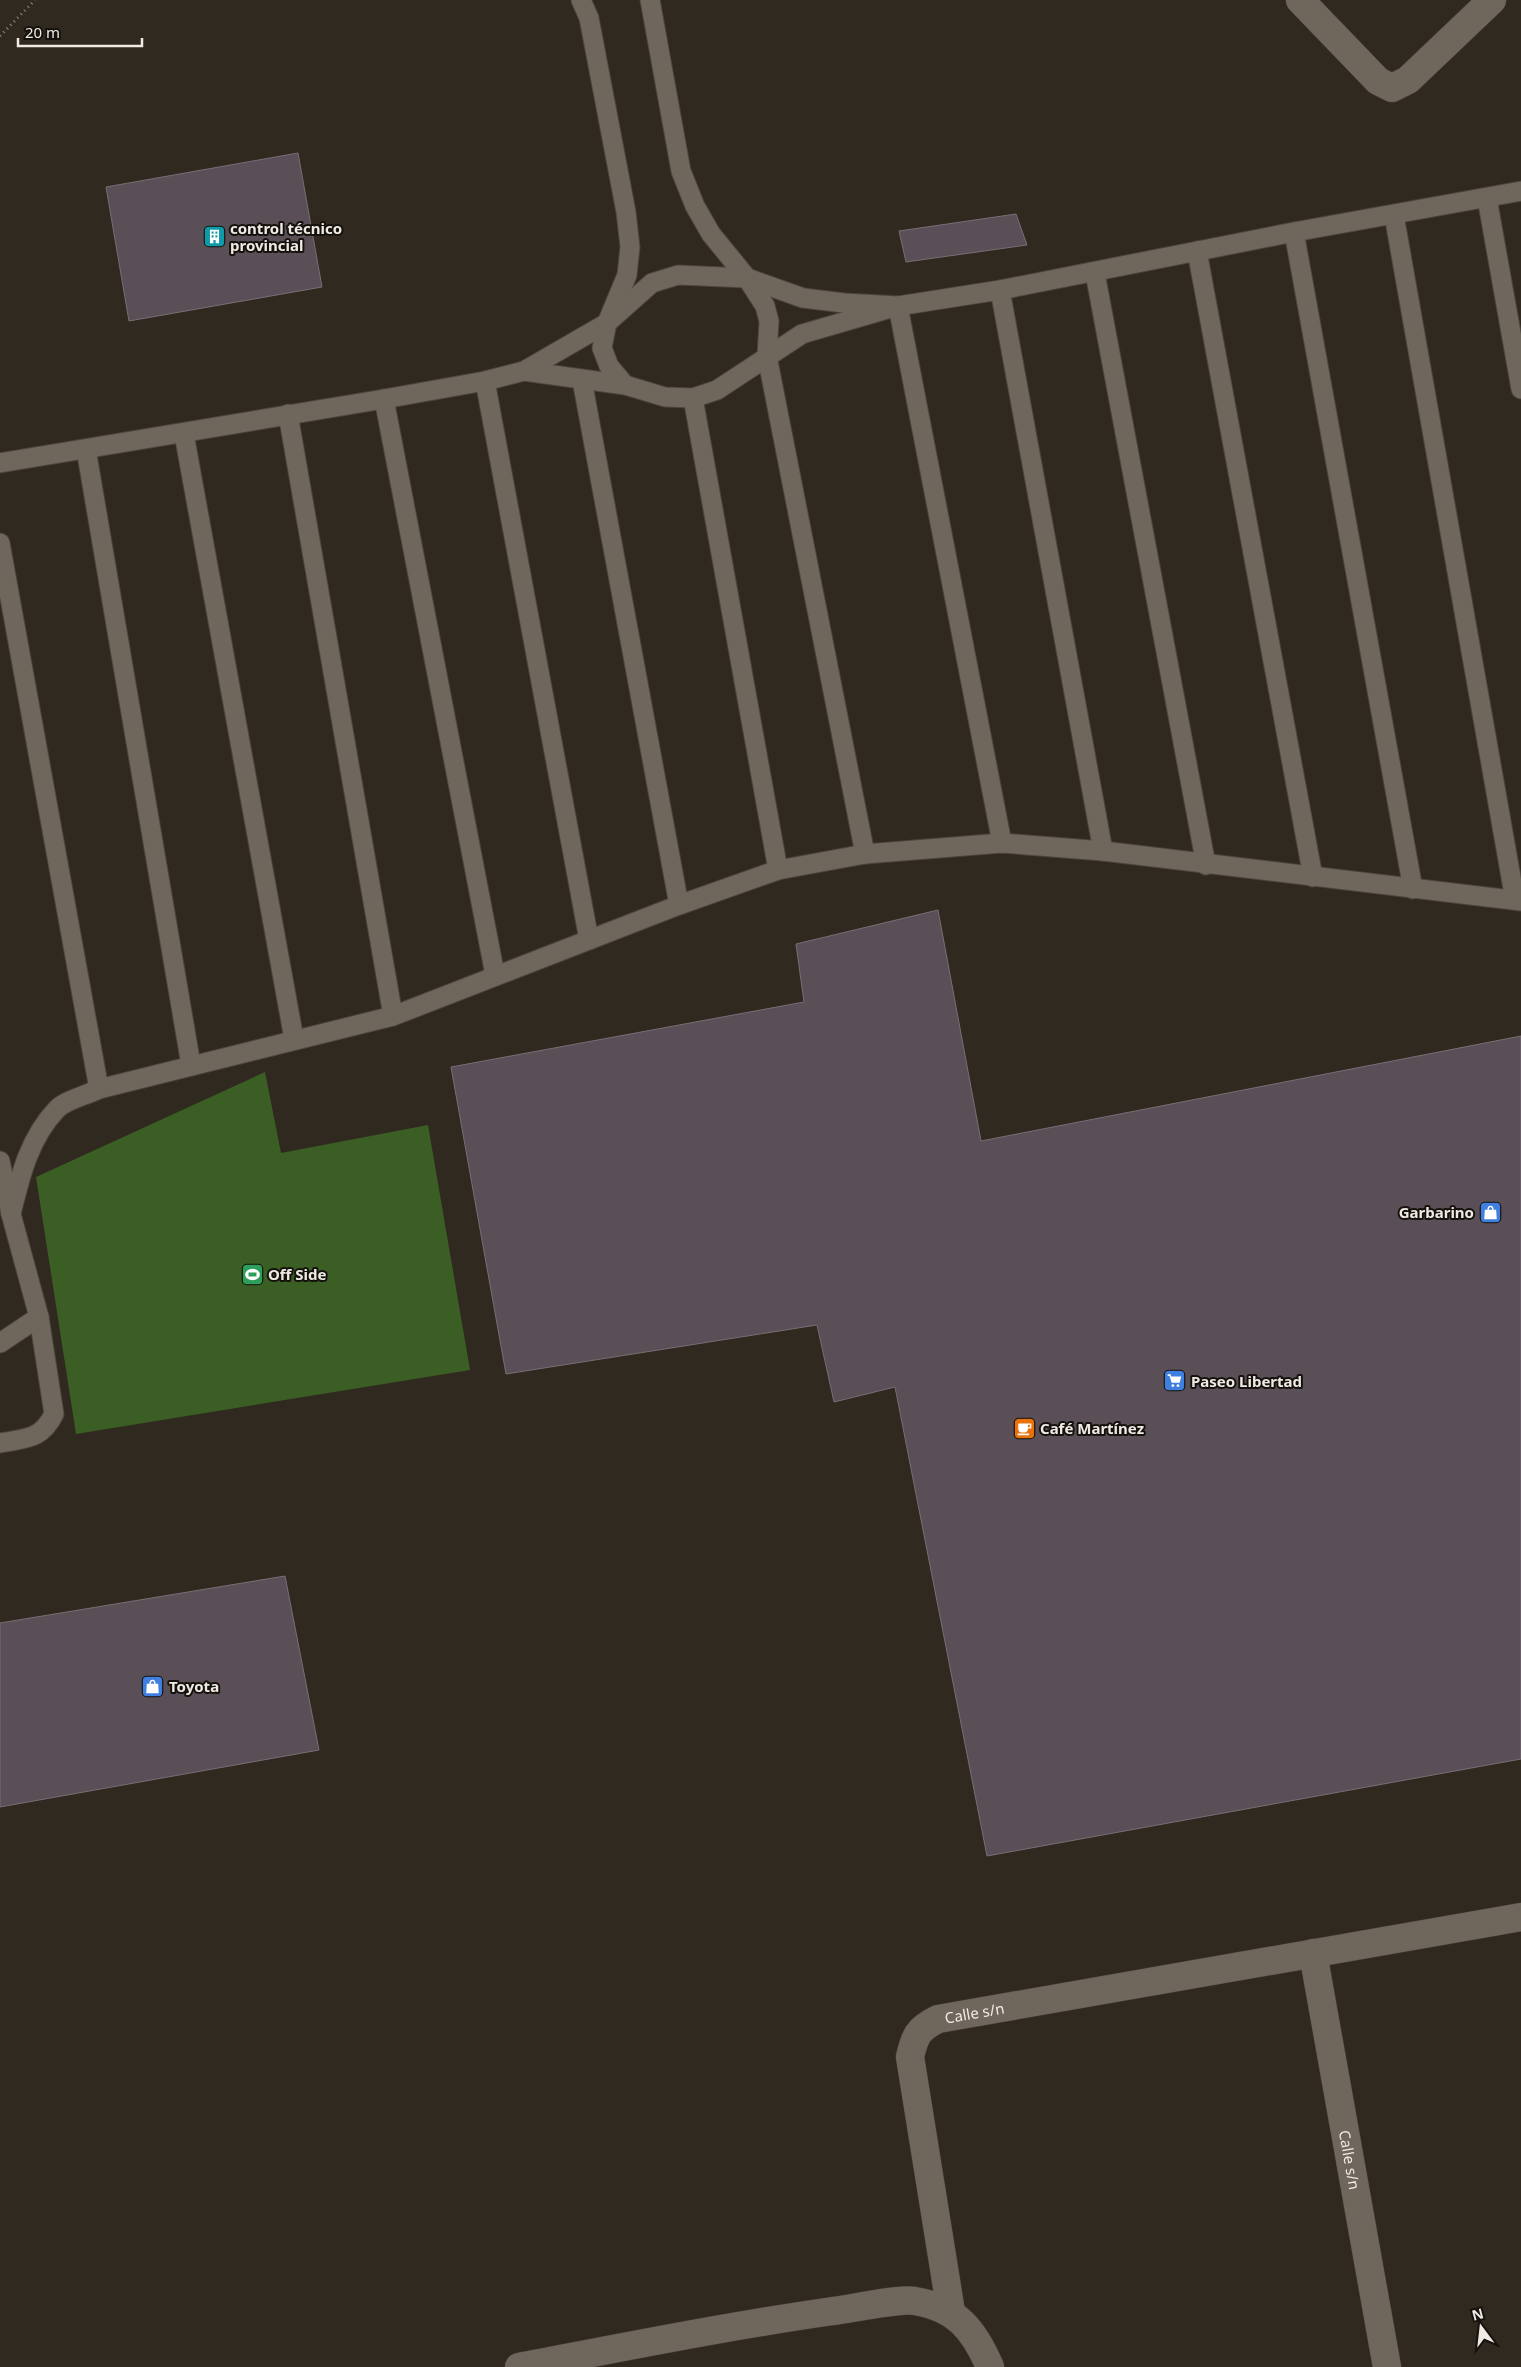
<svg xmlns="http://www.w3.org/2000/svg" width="1521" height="2367" font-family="'Noto Sans',sans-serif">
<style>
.green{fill:#3b5e24}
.building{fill:#5a4f57;stroke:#796e76}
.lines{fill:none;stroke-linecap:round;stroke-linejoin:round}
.service-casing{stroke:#4c453e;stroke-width:21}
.minor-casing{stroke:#4c453e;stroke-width:29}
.path{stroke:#8f8981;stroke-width:3;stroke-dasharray:1 4;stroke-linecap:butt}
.service{stroke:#6f675c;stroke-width:19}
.minor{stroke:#6f675c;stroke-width:28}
.labels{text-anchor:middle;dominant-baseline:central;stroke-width:4;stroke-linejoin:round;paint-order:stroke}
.poi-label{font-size:15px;font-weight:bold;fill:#efeae4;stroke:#15120e;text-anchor:start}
.street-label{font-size:15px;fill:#efeae4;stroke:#15120e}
</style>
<rect width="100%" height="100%" fill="#30291f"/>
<!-- green -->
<path class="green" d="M265,1072l16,81 147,-28 42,245 -394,64 -40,-257z"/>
<!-- building -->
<g class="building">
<path d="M298,153l24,134 -193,34 -23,-134z"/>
<path d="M1016,214l11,31 -121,17 -7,-31z"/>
<path d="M938,910l43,231 540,-105v723l-534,97 -92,-469 -61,15 -17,-77 -311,49 -55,-307 353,-65 -8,-58z"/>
<path d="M285,1576l34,174 -319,57v-184z"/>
</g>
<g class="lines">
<defs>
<g id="service">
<path d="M581,0l8,18 37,194 4,35 -3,28 -20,48 -5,25 7,18 16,19"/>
<path d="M650,0l31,171 14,35 16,28 36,44 18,28 4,15 -2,35 98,498"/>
<path d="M1487,198l34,191"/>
<path d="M1394,215l121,685"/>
<path d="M1294,232l119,657"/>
<path d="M1197,251l116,626"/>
<path d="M1095,273l111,592"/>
<path d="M1000,290l103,561"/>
<path d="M524,371l101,14 40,12 28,1 24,-8 85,-56 96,-28 104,537"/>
<path d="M582,380l97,525"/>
<path d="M485,381l104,559"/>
<path d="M693,398l85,472"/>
<path d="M384,399l111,576"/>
<path d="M288,414l105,602"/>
<path d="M184,434l110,605"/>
<path d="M86,449l105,616"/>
<path d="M0,463l384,-64 101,-18 39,-10 83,-48 45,-40 26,-8 69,3 56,20 41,5 54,3 102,-16 294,-58 227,-41"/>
<path d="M0,543l99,546"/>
<path d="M0,1161l11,53 28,103 15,97c-13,26 -28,24 -54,29"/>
<path d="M11,1214c9,-37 18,-76 46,-105 9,-9 30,-14 42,-20l294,-73 286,-111 99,-35 87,-16 137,-11 101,8 418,50"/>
<path d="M0,1343l39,-26"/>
</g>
<g id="minor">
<path d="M1300,0l78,81 14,7 16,-8 84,-80"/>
<path id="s1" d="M1313,1953l74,414"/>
<path id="s2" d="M951,2312l-41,-255c5,-22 8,-28 28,-38l583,-102"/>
<path d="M519,2367c105,-20 209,-41 314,-56 18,-2 67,-13 82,-10 42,7 59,29 75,66"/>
</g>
</defs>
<!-- service casing -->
<use href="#service" class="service-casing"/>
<!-- minor casing -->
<use href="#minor" class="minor-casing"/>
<!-- path -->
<path class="path" d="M0,36l35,-36"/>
<!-- service -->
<use href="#service" class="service"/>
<!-- minor -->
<use href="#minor" class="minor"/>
</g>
<!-- icons -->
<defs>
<symbol id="building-square" viewBox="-11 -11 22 22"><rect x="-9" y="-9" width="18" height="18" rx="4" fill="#0f9aa8" stroke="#15120e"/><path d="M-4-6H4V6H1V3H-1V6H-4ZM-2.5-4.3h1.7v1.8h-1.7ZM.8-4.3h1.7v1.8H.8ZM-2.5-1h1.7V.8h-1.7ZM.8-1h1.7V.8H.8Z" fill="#fff"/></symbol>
<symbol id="shop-square" viewBox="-11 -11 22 22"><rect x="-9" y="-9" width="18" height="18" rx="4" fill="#3f7fe0" stroke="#15120e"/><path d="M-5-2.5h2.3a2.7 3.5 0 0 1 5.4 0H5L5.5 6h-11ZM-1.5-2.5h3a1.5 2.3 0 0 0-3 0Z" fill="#fff"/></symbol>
<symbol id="stadium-square" viewBox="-11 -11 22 22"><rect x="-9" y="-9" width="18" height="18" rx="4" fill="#2e9e5b" stroke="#15120e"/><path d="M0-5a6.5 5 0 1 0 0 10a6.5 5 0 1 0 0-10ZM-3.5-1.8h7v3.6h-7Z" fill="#fff"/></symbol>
<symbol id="supermarket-square" viewBox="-11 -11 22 22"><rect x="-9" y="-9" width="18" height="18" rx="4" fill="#3f7fe0" stroke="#15120e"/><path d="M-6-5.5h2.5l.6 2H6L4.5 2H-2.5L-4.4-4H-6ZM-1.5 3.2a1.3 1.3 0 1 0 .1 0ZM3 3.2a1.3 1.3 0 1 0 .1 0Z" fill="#fff"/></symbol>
<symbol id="cafe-square" viewBox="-11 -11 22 22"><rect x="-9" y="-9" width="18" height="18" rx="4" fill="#e8710a" stroke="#15120e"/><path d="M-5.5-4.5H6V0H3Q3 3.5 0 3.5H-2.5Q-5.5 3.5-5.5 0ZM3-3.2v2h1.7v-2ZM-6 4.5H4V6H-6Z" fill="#fff"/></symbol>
</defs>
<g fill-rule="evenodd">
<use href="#building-square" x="202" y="224" width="25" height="25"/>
<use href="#shop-square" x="1478" y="1200" width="25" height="25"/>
<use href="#stadium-square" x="240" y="1262" width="25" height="25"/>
<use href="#supermarket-square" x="1162" y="1368" width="25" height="25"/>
<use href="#cafe-square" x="1012" y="1416" width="25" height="25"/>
<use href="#shop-square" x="140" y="1674" width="25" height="25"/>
</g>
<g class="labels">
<!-- poi labels -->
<g class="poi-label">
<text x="230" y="228">control técnico<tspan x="230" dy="17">provincial</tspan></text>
<text x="1474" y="1212" text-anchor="end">Garbarino</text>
<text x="268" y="1274">Off Side</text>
<text x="1191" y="1381">Paseo Libertad</text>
<text x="1040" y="1428">Café Martínez</text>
<text x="169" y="1686">Toyota</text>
</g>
<!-- street labels -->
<g class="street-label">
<text stroke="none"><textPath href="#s2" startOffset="345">Calle s/n</textPath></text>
<text stroke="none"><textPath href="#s1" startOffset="210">Calle s/n</textPath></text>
</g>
</g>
<!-- north arrow -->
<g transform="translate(1481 2327) rotate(345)" stroke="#15120e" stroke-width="4" paint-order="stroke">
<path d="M0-4L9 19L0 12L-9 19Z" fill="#efeae4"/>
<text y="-8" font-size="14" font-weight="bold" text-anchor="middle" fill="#efeae4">N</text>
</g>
<!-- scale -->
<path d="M18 38v8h124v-8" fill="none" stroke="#efeae4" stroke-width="2.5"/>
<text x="25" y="38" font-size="15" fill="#efeae4" stroke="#15120e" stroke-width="4" paint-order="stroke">20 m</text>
</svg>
